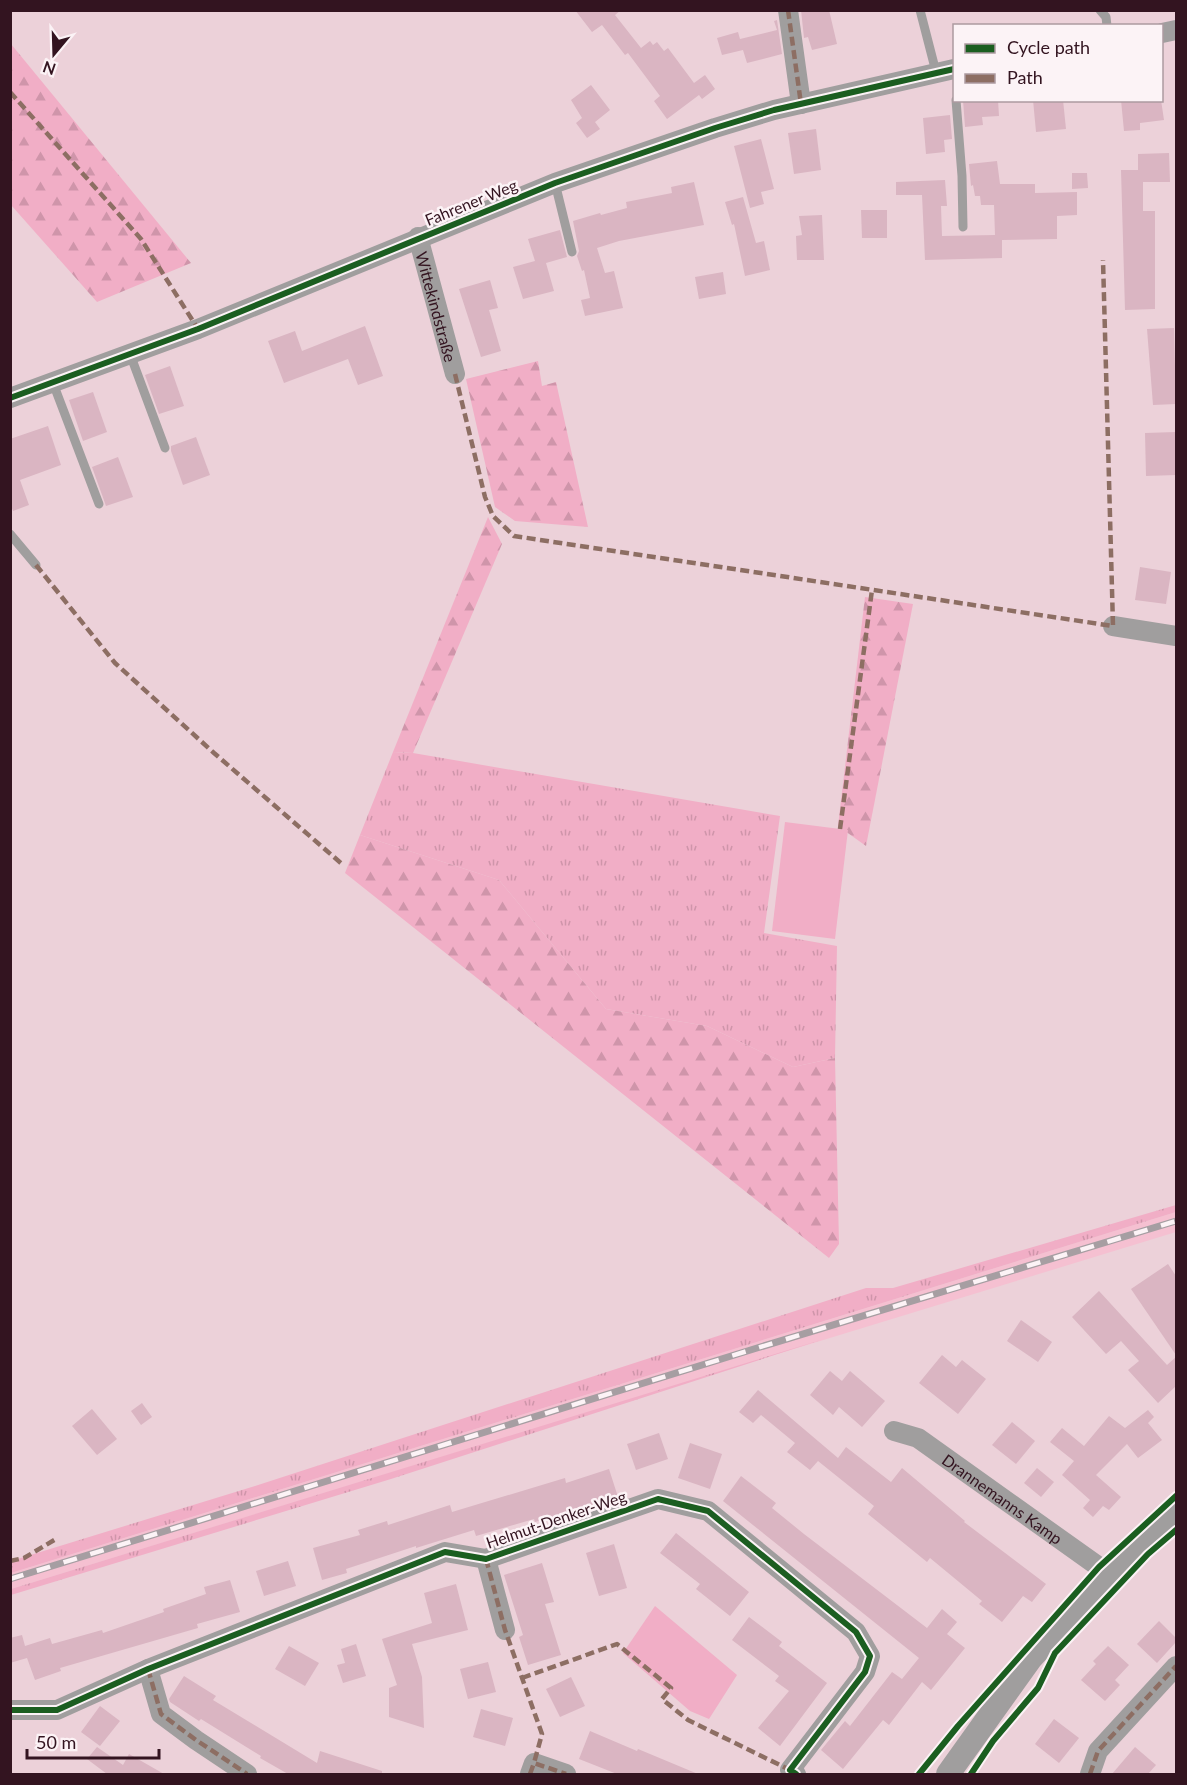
<svg xmlns="http://www.w3.org/2000/svg" width="1187" height="1785" font-family="Lato,sans-serif">
<style>
.built{fill:#f5c0d1}
.grass{fill:url(#grass-tufts)}
.forest{fill:url(#forest-firs)}
.park{fill:#f1aec6}
.building{fill:#dab5c2}
.lines{fill:none;stroke-linecap:round;stroke-linejoin:round}
.service{stroke:#a09e9e;stroke-width:9}
.minor{stroke:#a09e9e;stroke-width:20}
.tertiary{stroke:#a09e9e;stroke-width:24}
.rail-casing{stroke:#a69ea2;stroke-width:7}
.rail{stroke:#fcf3f6;stroke-width:4.5;stroke-dasharray:14;stroke-linecap:butt}
.quiet{stroke:#8d6e63;stroke-width:4.5;stroke-dasharray:9 4.5;stroke-linecap:butt}
.cycleway-casing{stroke:#fcf3f6;stroke-width:10}
.cycleway{stroke:#1b5e20;stroke-width:6}
.labels{text-anchor:middle;dominant-baseline:central;stroke-width:5;stroke-linejoin:round;paint-order:stroke}
.street-label{font-size:16px;fill:#331420;stroke:#fcf3f6}
</style>
<defs>
<pattern id="grass-tufts" width="24" height="20" patternUnits="userSpaceOnUse" patternTransform="scale(1.5)"><rect width="24" height="20" fill="#f1aec6"/><path d="M3 7l-1-3M5 7V3M7 7l1-3M15 17l-1-3M17 17v-4M19 17l1-3" fill="none" stroke="#cf95aa"/></pattern>
<pattern id="forest-firs" width="22" height="20" patternUnits="userSpaceOnUse" patternTransform="scale(1.5)"><rect width="22" height="20" fill="#f1aec6"/><path d="M5 1l3.5 6h-7zM16 11l3.5 6h-7z" fill="#cf95aa"/></pattern>
</defs>
<rect width="100%" height="100%" fill="#ecd1d9"/>
<!-- built -->
<path class="built" d="M1176,1212v20l-1165,357v-16z"/>
<!-- grass -->
<g class="grass">
<path d="M393,752l20,1 367,63 -16,117 73,13 -2,112 -42,9 -86,-41 -101,-17 -107,-129 -139,-45z"/>
<path d="M1176,1205v7l-1165,361v-12l244,-75 611,-198h27z"/>
<path d="M824,1339l-433,140 -380,116v-6z"/>
</g>
<!-- forest -->
<g class="forest">
<path d="M11,44l180,219 -94,39 -86,-97z"/>
<path d="M538,361l4,25 14,-4 32,145 -73,-6 -20,-14 -29,-128z"/>
<path d="M488,517l14,27 -89,209 -20,-1z"/>
<path d="M865,597l48,7 -47,242 -28,-20z"/>
<path d="M360,835l139,45 107,129 101,17 86,41 42,-9 4,186 -10,14 -484,-385z"/>
</g>
<!-- park -->
<g class="park">
<path d="M785,822l63,8 -13,109 -63,-8z"/>
<path d="M655,1606l82,69 -28,44 -19,-8 -67,-58z"/>
</g>
<!-- building -->
<g class="building">
<path d="M575,10h46l-6,5 26,33 9,-7 3,4 4,-3 7,9 4,-3 26,35 11,-8 10,14 -13,10 -3,-4 -32,24 -13,-18 6,-5 -32,-43 -3,2 -23,-30 -10,7z"/>
<path d="M801,10h28l8,34 -25,6 -4,-13 -4,1z"/>
<path d="M777,20l5,34 -35,9 -4,-13 -21,5 -5,-17 21,-6 2,7 37,-9 -3,-9z"/>
<path d="M591,85l19,25 -15,12 5,7 -13,9 -11,-15 6,-5 -11,-18z"/>
<path d="M963,100h35l1,16 -17,1 1,8 -18,2z"/>
<path d="M1033,100h30l3,29 -30,3z"/>
<path d="M1121,100h40l3,20 -24,3v7l-16,1z"/>
<path d="M950,115l2,24 -8,1 1,12 -19,2 -3,-36z"/>
<path d="M816,129l5,41 -27,4 -6,-41z"/>
<path d="M761,139l13,50 -13,3 3,12 -14,4 -16,-62z"/>
<path d="M1169,153l1,29h-27v29h12v98l-30,1 -4,-140h17v-16z"/>
<path d="M997,161l3,23h35v9l42,-1v23l-20,1v23l-55,1v18l-77,2 -3,-65h-26v-13l49,-2 2,26h-6l1,30 53,-1 -1,-30h-13l-1,-9h-5l-2,-11 -2,1 -2,-22z"/>
<path d="M1072,173h15l1,15 -16,1z"/>
<path d="M694,182l10,43 -85,16 -22,7 8,25 9,-2 9,37 -38,8 -4,-16 9,-2 -6,-28 -2,1 -5,-15 2,-5 -6,-30 27,-8 1,2 26,-7 -1,-6 46,-9 -1,-6z"/>
<path d="M743,197l13,46 8,-2 6,29 -25,6 -11,-52 -2,1 -7,-23z"/>
<path d="M861,210h26v28h-25z"/>
<path d="M822,215l2,45h-27l-1,-24 6,-1 -3,-19z"/>
<path d="M560,230l7,27 -21,6 8,28 -31,8 -10,-32 22,-6 -7,-22z"/>
<path d="M723,272l3,22 -27,5 -4,-22z"/>
<path d="M490,280l8,28 -9,2 12,41 -20,6 -22,-68z"/>
<path d="M365,326l18,50 -25,9 -10,-26 -64,24 -16,-42 27,-10 7,20z"/>
<path d="M1174,328l2,76 -23,1 -6,-76z"/>
<path d="M170,366l14,40 -25,8 -14,-39z"/>
<path d="M93,392l14,40 -24,9 -14,-41z"/>
<path d="M48,426l13,39 -41,15 9,25 -16,6 -3,-8v-64z"/>
<path d="M1176,432v43l-30,1 -1,-43z"/>
<path d="M196,437l14,38 -27,10 -12,-34v-5z"/>
<path d="M118,457l15,40 -27,9 -14,-39z"/>
<path d="M1140,567l31,5 -5,32 -31,-4z"/>
<path d="M1168,1264l8,12v79l-45,-66z"/>
<path d="M1099,1291l68,74 9,-8v29l-18,17 -30,-33 11,-9 -18,-20 -15,13 -34,-37z"/>
<path d="M1021,1320l31,22 -14,20 -31,-21z"/>
<path d="M942,1355l14,12 6,-7 24,19 -28,35 -39,-31z"/>
<path d="M830,1371l12,10 8,-10 35,30 -23,26 -23,-20 -6,8 -23,-20z"/>
<path d="M758,1390l80,68 8,-11 45,35 11,-14 63,53 -1,1 82,62 -14,18 -9,-6 -21,26 -23,-18 3,-3 -52,-43 -3,4 -59,-48 6,-8 -56,-45 -8,9 -23,-18 8,-9 -34,-28 -8,8 -14,-11z"/>
<path d="M142,1403l10,14 -11,8 -10,-14z"/>
<path d="M92,1409l25,30 -20,16 -25,-29z"/>
<path d="M1148,1410l6,7 -6,6 14,17 -24,18 -11,-14 -31,31 25,22 -12,13 -6,-4 -10,11 -10,-9 7,-8 -28,-25 12,-14 -24,-19 12,-14 22,18 25,-30 16,12z"/>
<path d="M1012,1422l23,19 -19,23 -24,-19z"/>
<path d="M659,1433l9,26 -32,11 -9,-26z"/>
<path d="M690,1443l32,11 -12,35 -32,-11z"/>
<path d="M1037,1468l17,14 -13,15 -17,-14z"/>
<path d="M609,1469l9,28 -83,25 -1,-3 -58,17 -2,-6 -58,18v-2l-70,23 1,4 -25,7 -9,-32 47,-13 -2,-5 29,-9 1,4 62,-20 2,7 113,-34 1,5z"/>
<path d="M741,1476l35,27 -4,5 32,26 123,94 15,-19 15,13 -10,12 18,14 -34,42 -9,-8 -33,43 -6,-5 -40,49 -22,-19 24,-29 5,5 42,-54 10,7 17,-21 -196,-157z"/>
<path d="M676,1533l73,59 -19,24 -34,-27 4,-5 -40,-31z"/>
<path d="M614,1544l13,44 -28,8 -13,-43z"/>
<path d="M288,1561l8,25 -32,10 -8,-25z"/>
<path d="M542,1563l12,39 -9,2 16,51 -33,10 -9,-28 4,-2 -19,-60z"/>
<path d="M230,1580l10,32 -43,12 1,4 -138,40 1,3 -26,9 -8,-22 -17,5v-25l12,-3 3,11 25,-8 2,6 50,-14 1,3 61,-21 -1,-3 43,-15 -2,-7z"/>
<path d="M456,1584l12,46 -56,14 10,33 2,51 -35,-11v-29l8,-3 -15,-46 50,-16 -8,-30z"/>
<path d="M749,1617l33,25 -3,4 48,37 -47,63 -22,-18 31,-37 -14,-10 4,-5 -47,-36z"/>
<path d="M1159,1621l17,17v4l-19,21 -20,-19z"/>
<path d="M356,1644l10,32 -23,7 -6,-18 8,-2 -4,-14z"/>
<path d="M289,1646l30,17 -14,23 -30,-17z"/>
<path d="M1108,1646l21,19 -14,15 5,5 -15,16 -24,-21 15,-16 -3,-3z"/>
<path d="M488,1662l8,30 -28,7 -8,-30z"/>
<path d="M184,1676l32,20 -3,4 104,63 3,-12 62,20v3h-94l-28,-16 1,-2 -60,-37 -2,2 -29,-19 -1,-3z"/>
<path d="M571,1677l14,29 -25,11 -14,-28z"/>
<path d="M100,1706l20,15 -20,25 -19,-14z"/>
<path d="M481,1709l32,9 -8,28 -32,-9z"/>
<path d="M1054,1719l25,19 -20,25 -24,-19z"/>
<path d="M590,1731l47,20 1,-2 60,25h-81l-38,-15z"/>
<path d="M97,1747l26,18 6,-11 35,20h-57l-20,-15z"/>
<path d="M1135,1747l21,18 -8,9h-36z"/>
</g>
<g class="lines">
<!-- service -->
<g class="service">
<path d="M920,10l16,62"/>
<path d="M1100,10l6,7 1,9"/>
<path d="M956,100l6,76 1,51"/>
<path d="M555,183l17,69"/>
<path d="M130,354l35,94"/>
<path d="M53,383l46,121"/>
<path d="M10,534l26,31"/>
</g>
<!-- minor -->
<g class="minor">
<path d="M788,10l13,94"/>
<path d="M1162,33l14,-3"/>
<path id="s1" d="M418,237l37,137"/>
<path d="M10,398l188,-69 357,-146 160,-55 59,-18 180,-41"/>
<path d="M1113,626l63,10"/>
<path id="s2" d="M894,1431l24,7 191,136"/>
<path d="M486,1559l19,71"/>
<path d="M148,1669l13,45 35,26 51,34"/>
<path d="M10,1710h47l91,-41 297,-117 41,7 172,-60 50,12 148,121 14,24 -5,16 -75,98 6,4"/>
<path d="M530,1774l4,-11 32,11"/>
<path d="M1090,1774l8,-23 78,-85"/>
</g>
<!-- tertiary -->
<path class="tertiary" d="M948,1774l83,-116 78,-84 67,-67"/>
<defs>
<path id="rail" d="M10,1579l747,-231 419,-127"/>
</defs>
<!-- rail casing -->
<use href="#rail" class="rail-casing"/>
<!-- rail -->
<use href="#rail" class="rail"/>
<!-- quiet -->
<g class="quiet">
<path d="M788,10l13,94"/>
<path d="M10,92l131,147 57,90"/>
<path d="M455,374l30,123 8,19 21,20 599,90 -10,-366"/>
<path d="M36,565l79,98 99,90 128,111"/>
<path d="M840,829l32,-239"/>
<path d="M486,1559l19,71 37,104 -8,29"/>
<path d="M10,1561l14,-3 32,-19"/>
<path d="M148,1669l13,45 35,26 51,34"/>
<path d="M522,1678l95,-34 54,44 -9,11 26,21 102,50 -2,2"/>
<path d="M530,1774l4,-11 32,11"/>
<path d="M1090,1774l8,-23 78,-85"/>
</g>
<defs>
<g id="cycleway">
<path d="M10,398l188,-69 357,-146 160,-55 59,-18 180,-41"/>
<path d="M10,1710h47l91,-41 297,-117 41,7 172,-60 50,12 148,121 14,24 -5,16 -75,98 6,4"/>
<path d="M919,1774l39,-48 141,-159 77,-71"/>
<path d="M971,1774l22,-33 45,-53 17,-35 93,-99 28,-24"/>
</g>
</defs>
<!-- cycleway casing -->
<use href="#cycleway" class="cycleway-casing"/>
<!-- cycleway -->
<use href="#cycleway" class="cycleway"/>
</g>
<g class="labels">
<!-- street labels -->
<g class="street-label">
<text transform="translate(471 202) rotate(-22)">Fahrener Weg</text>
<text stroke="none"><textPath href="#s1" startOffset="72">Wittekindstraße</textPath></text>
<text stroke="none"><textPath href="#s2" startOffset="129">Drannemanns Kamp</textPath></text>
<text transform="translate(556 1519) rotate(-19)">Helmut-Denker-Weg</text>
</g>
</g>
<!-- border -->
<rect width="1187" height="1785" fill="none" stroke="#331420" stroke-width="24"/>
<!-- legend -->
<rect x="953" y="24" width="210" height="78" fill="#fcf3f6" stroke="#ac9aa0" stroke-width="1.5"/>
<rect x="965" y="44" width="30" height="9" fill="#1b5e20" stroke="#ac9aa0" stroke-width="1.5"/>
<text x="1007" y="54" font-size="18" fill="#331420">Cycle path</text>
<rect x="965" y="74" width="30" height="9" fill="#8d6e63" stroke="#ac9aa0" stroke-width="1.5"/>
<text x="1007" y="84" font-size="18" fill="#331420">Path</text>
<!-- north arrow -->
<g transform="translate(54 54) rotate(199)" stroke="#fcf3f6" stroke-width="4.5" paint-order="stroke">
<path d="M0-4.5L10 22L0 15L-10 22Z" fill="#331420"/>
<text y="-9" font-size="16" font-weight="bold" text-anchor="middle" fill="#331420">N</text>
</g>
<!-- scale -->
<path d="M27 1749v9h132v-9" fill="none" stroke="#331420" stroke-width="3"/>
<text x="36" y="1749" font-size="18" fill="#331420" stroke="#fcf3f6" stroke-width="4.5" paint-order="stroke">50 m</text>
</svg>
